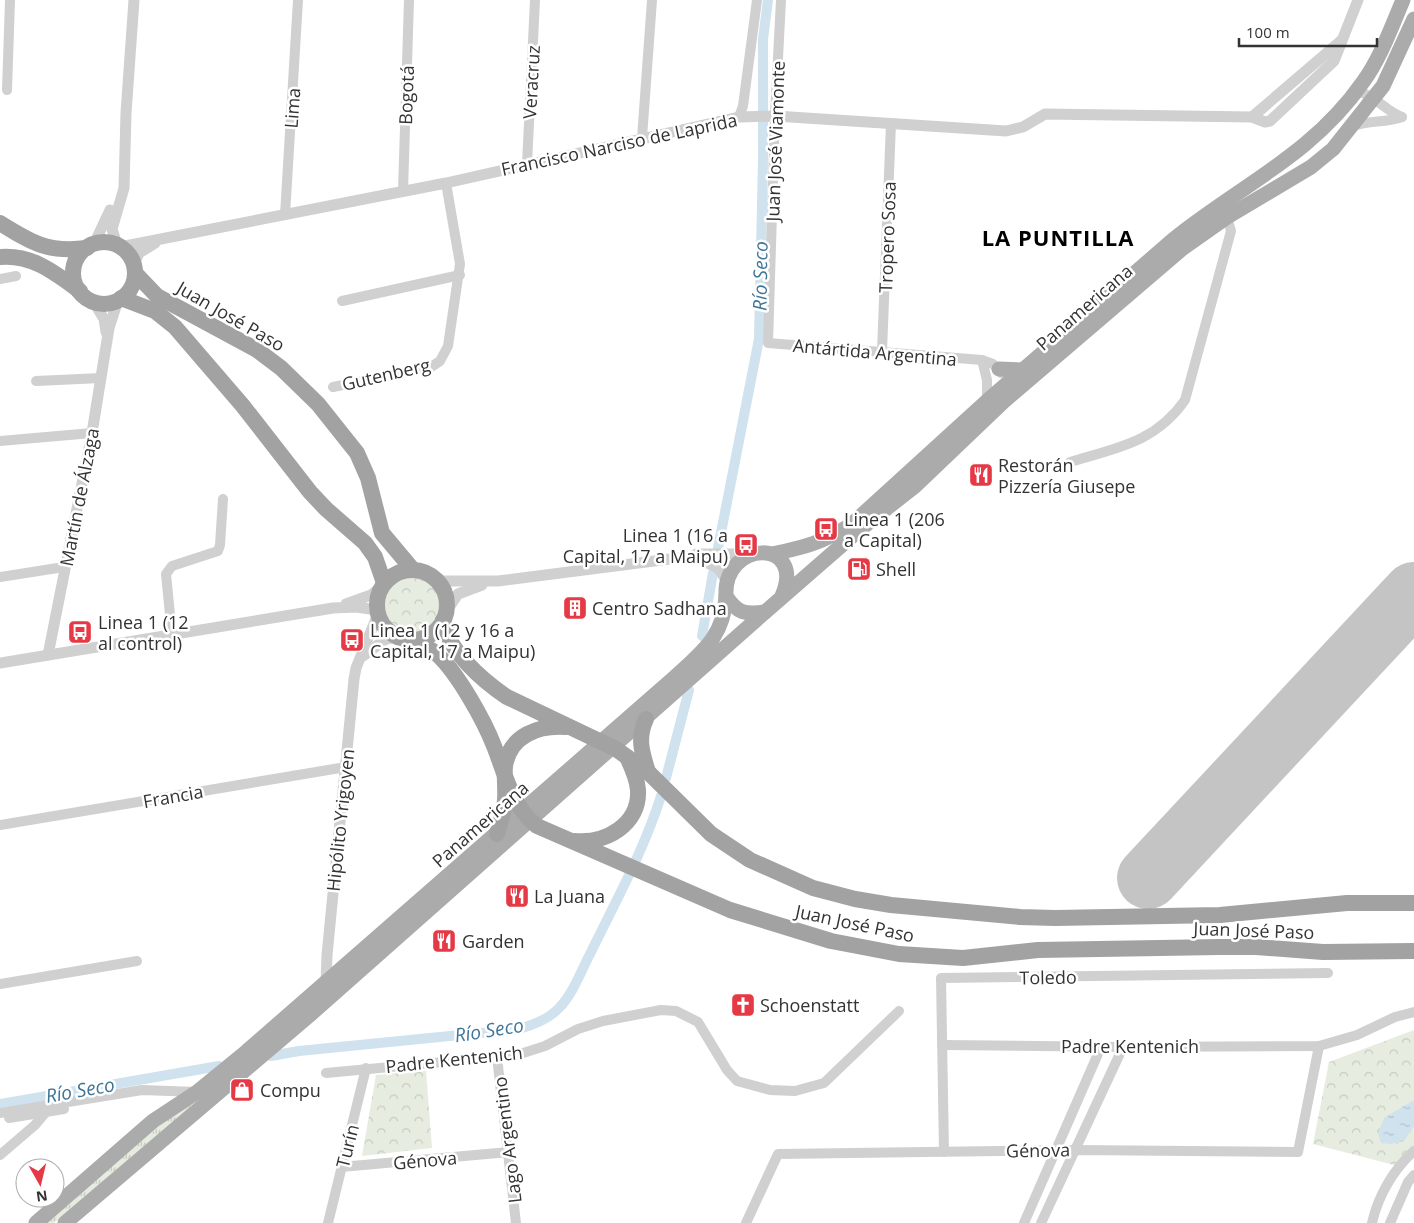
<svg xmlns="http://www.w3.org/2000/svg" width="1414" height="1223" font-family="'Open Sans',sans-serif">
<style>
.grass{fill:url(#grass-tufts)}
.forest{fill:url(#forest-crowns)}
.water{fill:url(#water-ripples)}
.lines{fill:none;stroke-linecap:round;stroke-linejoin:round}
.canal{stroke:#cfe2ee;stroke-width:10}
.runway{stroke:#c4c4c4;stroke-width:62}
.minor{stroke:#d0d0d0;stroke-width:10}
.tertiary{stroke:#d0d0d0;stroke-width:11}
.primary{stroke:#ababab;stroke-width:15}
.trunk{stroke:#a2a2a2;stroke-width:16}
.labels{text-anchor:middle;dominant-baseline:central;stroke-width:5;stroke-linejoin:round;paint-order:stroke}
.street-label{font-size:18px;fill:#333;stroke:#fff}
.poi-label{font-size:18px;fill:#333;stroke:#fff;text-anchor:start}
.water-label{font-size:19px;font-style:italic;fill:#3f7597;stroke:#fff}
.district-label{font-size:22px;font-weight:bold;letter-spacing:1px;fill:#000;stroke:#fff}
</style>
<defs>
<pattern id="grass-tufts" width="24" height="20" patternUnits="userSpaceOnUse" patternTransform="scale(1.25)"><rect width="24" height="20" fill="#e6ecdf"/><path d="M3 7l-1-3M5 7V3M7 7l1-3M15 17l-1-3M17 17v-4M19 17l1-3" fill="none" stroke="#c6cbc0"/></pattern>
<pattern id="forest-crowns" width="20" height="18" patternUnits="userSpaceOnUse" patternTransform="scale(1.25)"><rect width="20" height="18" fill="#e6ecdf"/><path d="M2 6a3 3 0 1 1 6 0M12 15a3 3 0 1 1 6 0" fill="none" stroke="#c6cbc0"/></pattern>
<pattern id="water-ripples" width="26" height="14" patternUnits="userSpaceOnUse" patternTransform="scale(1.25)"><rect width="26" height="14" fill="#cfe2ee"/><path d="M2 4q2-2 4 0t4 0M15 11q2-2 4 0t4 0" fill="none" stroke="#b2c2cd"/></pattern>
</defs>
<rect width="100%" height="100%" fill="#fff"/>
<!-- grass -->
<path class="grass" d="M213,1086c-51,48 -106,91 -159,137h-11l133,-111z"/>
<!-- forest -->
<g class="forest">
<circle cx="413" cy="605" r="28"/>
<path d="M1414,1030v119l-16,17 -85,-22 16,-82z"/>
<path d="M426,1071l6,77 -70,8 14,-81z"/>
</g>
<!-- water -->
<path class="water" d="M1414,1100v26l-10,15 -13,3 -10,-1 -3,-10 6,-15z"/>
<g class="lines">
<!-- canal -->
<g class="canal">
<path d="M718,548l41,-209 4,-179v-121l5,-39"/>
<path d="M702,636l11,-63"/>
<path d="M666,778l23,-88"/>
<path d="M271,1056l28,-5 220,-22c14,-4 30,-10 40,-21 14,-14 23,-39 32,-56 25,-51 53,-102 70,-156"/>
<path d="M0,1104l219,-38"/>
</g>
<!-- runway -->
<path class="runway" d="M1148,878l266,-285"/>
<!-- minor -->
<g class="minor">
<path d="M781,0l-6,116 -7,227 214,17 11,4 8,9"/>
<path d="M7,90l3,-90"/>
<path d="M1357,91c18,4 28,20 45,26"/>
<path d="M739,117l4,-11 14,-106"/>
<path d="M1353,126c16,-6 33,-3 49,-9"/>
<path d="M642,138l10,-138"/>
<path d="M527,164l8,-164"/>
<path d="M403,191l6,-191"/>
<path d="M285,215l13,-215"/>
<path d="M0,279l16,-3"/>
<path d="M342,301l118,-26"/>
<path d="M882,351l9,-228"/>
<path d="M982,360l5,20v21"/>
<path d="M36,381l65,-3"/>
<path d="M333,387l98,-20 9,-6 8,-15 12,-82 -14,-81"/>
<path d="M0,441l92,-8"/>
<path d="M1070,462c47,-14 86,-20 115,-62l46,-169 -4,-14"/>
<path d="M0,577l64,-10"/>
<path d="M172,635l-6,-61 6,-8 46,-15 2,-6 3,-46"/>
<path d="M0,825l346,-58"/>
<path d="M0,984l137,-23"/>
<path d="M942,1045l181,2 196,-1 38,-11 38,-18 19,-5"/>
<path d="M497,1057l19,166"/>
<path d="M326,1073l191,-18 28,-9 33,-17 25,-8 58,-11 15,1 22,11 29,48 10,11 33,9 25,1 29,-8 75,-72"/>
<path d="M0,1113l142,-23 55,2"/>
<path d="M9,1118l55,-9"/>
<path d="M944,1152l-3,-174 387,-5"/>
<path d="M0,1155l35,-30 10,-12"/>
<path d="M341,1167l168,-15"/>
<path d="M328,1223l38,-155"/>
<path d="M746,1223l32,-69 299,-4 221,2 21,-106"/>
<path d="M1024,1223l77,-176"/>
<path d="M1041,1223l82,-176"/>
<path d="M1372,1223c6,-27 21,-53 42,-72"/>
<path d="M1390,1223l18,-41 6,-7"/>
</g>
<!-- tertiary -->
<g class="tertiary">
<path d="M1252,117l90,-77"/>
<path d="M94,244l16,-34"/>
<path d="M117,245l-5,-16 12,-41 2,-75 8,-113"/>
<path d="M120,247l326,-64 293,-66 36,-1 231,15 17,-4 22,-13 207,3 13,5 5,-1 64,-60 24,-61"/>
<path d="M134,264l5,-11 16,-10"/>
<path d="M93,301l11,18 2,13"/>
<path d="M696,554h56"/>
<path d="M437,581h61l195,-25 25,12 9,13"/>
<path d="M346,604l25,-9 10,-8"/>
<path d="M446,612l12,-18 24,-9"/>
<path d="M48,655l44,-222 17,-105 9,-28"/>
<path d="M363,656l23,-17 13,-2"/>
<path d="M0,663l333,-55 23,-1 21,3"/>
<path d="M326,983l1,-28 27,-276 2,-11 22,-54"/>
</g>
<!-- primary -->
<g class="primary">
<path d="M999,369l24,1"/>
<path d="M772,554c33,-7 50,-11 80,-30l135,-123 187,-162c67,-54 138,-84 189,-157 18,-25 28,-54 40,-82"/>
<path d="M782,596c25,-58 -59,-57 -56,0 11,17 19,19 39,16l93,-81 57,-45 88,-84 180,-154 44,-31 84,-50 22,-18 50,-63 31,-67"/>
<path d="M36,1223l117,-102 44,-29 49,-40 428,-374c28,-26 50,-41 52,-82"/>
<path d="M65,1223l247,-210 453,-401"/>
</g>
<!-- trunk -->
<g class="trunk">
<path d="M0,223c32,20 48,30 87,25"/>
<circle cx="104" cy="273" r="31"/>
<path d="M0,257c32,-3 55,16 80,34"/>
<path d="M135,273l22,23 100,54 24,18 37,36 39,49 11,25 14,55 31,37"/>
<path d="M121,298l34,13 20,16 68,79 67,86 16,17 39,34 10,14 9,26"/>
<circle cx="412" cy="605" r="35"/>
<path d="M443,620c4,30 40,61 64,77l109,52 32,23 63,62 39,26 63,28 42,11 36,6 129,12 35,1 165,-3 127,-12h67"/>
<path d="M411,639c9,5 19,9 27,16 20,19 46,65 56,91 12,30 17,59 43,80l193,84 101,31 68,13 64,4 75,-8 182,-3h36l67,5 91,-1"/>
<path d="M646,719c-9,19 -4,34 2,53"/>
<path d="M497,834c3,-11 7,-22 8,-34 1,-11 -1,-23 0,-34 5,-31 34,-41 61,-39"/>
<path d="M574,841c31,3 66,-16 64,-51 -1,-12 -6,-22 -11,-33"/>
</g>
</g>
<!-- icons -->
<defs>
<symbol id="restaurant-square" viewBox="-11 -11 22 22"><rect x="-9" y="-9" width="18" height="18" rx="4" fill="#e63946" stroke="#fff"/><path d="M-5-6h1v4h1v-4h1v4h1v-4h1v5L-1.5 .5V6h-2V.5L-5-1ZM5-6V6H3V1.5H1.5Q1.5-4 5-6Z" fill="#fff"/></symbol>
<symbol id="bus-square" viewBox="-11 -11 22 22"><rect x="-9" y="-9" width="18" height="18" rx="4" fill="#e63946" stroke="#fff"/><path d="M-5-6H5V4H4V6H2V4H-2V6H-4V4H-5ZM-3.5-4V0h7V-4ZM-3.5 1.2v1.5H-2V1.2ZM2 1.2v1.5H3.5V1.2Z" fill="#fff"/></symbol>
<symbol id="fuel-square" viewBox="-11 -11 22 22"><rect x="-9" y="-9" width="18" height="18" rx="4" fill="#e63946" stroke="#fff"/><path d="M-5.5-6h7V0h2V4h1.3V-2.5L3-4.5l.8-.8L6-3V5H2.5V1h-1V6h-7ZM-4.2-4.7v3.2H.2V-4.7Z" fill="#fff"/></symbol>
<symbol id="building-square" viewBox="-11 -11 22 22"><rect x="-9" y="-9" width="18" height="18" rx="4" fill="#e63946" stroke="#fff"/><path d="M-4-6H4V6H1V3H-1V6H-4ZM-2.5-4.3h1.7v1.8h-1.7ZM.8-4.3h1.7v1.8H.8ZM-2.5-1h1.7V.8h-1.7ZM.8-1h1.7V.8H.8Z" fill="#fff"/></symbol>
<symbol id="church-square" viewBox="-11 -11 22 22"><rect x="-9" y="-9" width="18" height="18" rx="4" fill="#e63946" stroke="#fff"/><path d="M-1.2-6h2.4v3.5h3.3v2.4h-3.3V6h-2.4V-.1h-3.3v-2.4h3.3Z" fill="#fff"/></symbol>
<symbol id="shop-square" viewBox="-11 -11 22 22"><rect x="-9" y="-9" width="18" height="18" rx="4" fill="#e63946" stroke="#fff"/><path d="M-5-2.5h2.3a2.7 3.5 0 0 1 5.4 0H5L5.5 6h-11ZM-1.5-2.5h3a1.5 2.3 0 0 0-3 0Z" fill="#fff"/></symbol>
</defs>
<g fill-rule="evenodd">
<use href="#restaurant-square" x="967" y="461" width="28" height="28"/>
<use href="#bus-square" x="812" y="515" width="28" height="28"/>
<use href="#bus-square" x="732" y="531" width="28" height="28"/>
<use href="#fuel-square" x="845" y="555" width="28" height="28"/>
<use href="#building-square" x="561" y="594" width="28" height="28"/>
<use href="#bus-square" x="66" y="618" width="28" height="28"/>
<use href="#bus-square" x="338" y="626" width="28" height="28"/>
<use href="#restaurant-square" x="503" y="882" width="28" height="28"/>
<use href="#restaurant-square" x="430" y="927" width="28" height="28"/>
<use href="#church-square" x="729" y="991" width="28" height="28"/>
<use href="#shop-square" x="228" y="1076" width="28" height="28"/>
</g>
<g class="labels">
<!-- street labels -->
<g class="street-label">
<text transform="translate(531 82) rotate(-87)">Veracruz</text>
<text transform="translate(406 95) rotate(-88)">Bogotá</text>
<text transform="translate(292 108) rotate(-86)">Lima</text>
<text transform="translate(775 141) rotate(-88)">Juan José Viamonte</text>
<text transform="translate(619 144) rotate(-12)">Francisco Narciso de Laprida</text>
<text transform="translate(887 237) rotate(-88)">Tropero Sosa</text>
<text transform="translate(1084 307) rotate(-41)">Panamericana</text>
<text transform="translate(231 316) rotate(30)">Juan José Paso</text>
<text transform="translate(875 352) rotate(5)">Antártida Argentina</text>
<text transform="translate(386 374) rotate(-13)">Gutenberg</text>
<text transform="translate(79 497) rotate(-79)">Martín de Álzaga</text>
<text transform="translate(173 796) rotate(-10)">Francia</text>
<text transform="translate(340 820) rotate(-84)">Hipólito Yrigoyen</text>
<text transform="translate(480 824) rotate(-41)">Panamericana</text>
<text transform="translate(855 923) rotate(12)">Juan José Paso</text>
<text transform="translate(1254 930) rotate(2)">Juan José Paso</text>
<text transform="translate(1048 977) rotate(-1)">Toledo</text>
<text x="1130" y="1046">Padre Kentenich</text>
<text transform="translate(454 1059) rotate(-6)">Padre Kentenich</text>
<text transform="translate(507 1140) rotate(-97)">Lago Argentino</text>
<text transform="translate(347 1146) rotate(-76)">Turín</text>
<text transform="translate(1038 1150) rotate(-1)">Génova</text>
<text transform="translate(425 1160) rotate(-5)">Génova</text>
</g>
<!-- poi labels -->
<g class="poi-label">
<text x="998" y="465">Restorán<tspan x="998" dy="21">Pizzería Giusepe</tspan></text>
<text x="844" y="519">Linea 1 (206<tspan x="844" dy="21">a Capital)</tspan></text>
<text x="728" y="535" text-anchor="end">Linea 1 (16 a<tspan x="728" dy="21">Capital, 17 a Maipu)</tspan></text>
<text x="876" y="569">Shell</text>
<text x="592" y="608">Centro Sadhana</text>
<text x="98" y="622">Linea 1 (12<tspan x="98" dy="21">al control)</tspan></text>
<text x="370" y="630">Linea 1 (12 y 16 a<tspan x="370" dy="21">Capital, 17 a Maipu)</tspan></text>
<text x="534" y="896">La Juana</text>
<text x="462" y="941">Garden</text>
<text x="760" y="1005">Schoenstatt</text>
<text x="260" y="1090">Compu</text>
</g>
<!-- water labels -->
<g class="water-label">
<text transform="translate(760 276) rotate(-89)">Río Seco</text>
<text transform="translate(489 1030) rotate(-9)">Río Seco</text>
<text transform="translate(80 1090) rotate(-10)">Río Seco</text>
</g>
<!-- district labels -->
<g class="district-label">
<text x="1058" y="237">LA PUNTILLA</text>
</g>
</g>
<!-- north arrow -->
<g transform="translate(40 1183) rotate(172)"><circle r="24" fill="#ffffff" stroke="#adadad"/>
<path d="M0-4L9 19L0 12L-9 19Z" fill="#e63946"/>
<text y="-8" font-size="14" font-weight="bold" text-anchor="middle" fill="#333333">N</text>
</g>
<!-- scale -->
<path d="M1239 38v8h138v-8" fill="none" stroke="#333333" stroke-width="2.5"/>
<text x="1246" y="38" font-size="15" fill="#333333" stroke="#ffffff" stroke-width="4" paint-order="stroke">100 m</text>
</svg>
